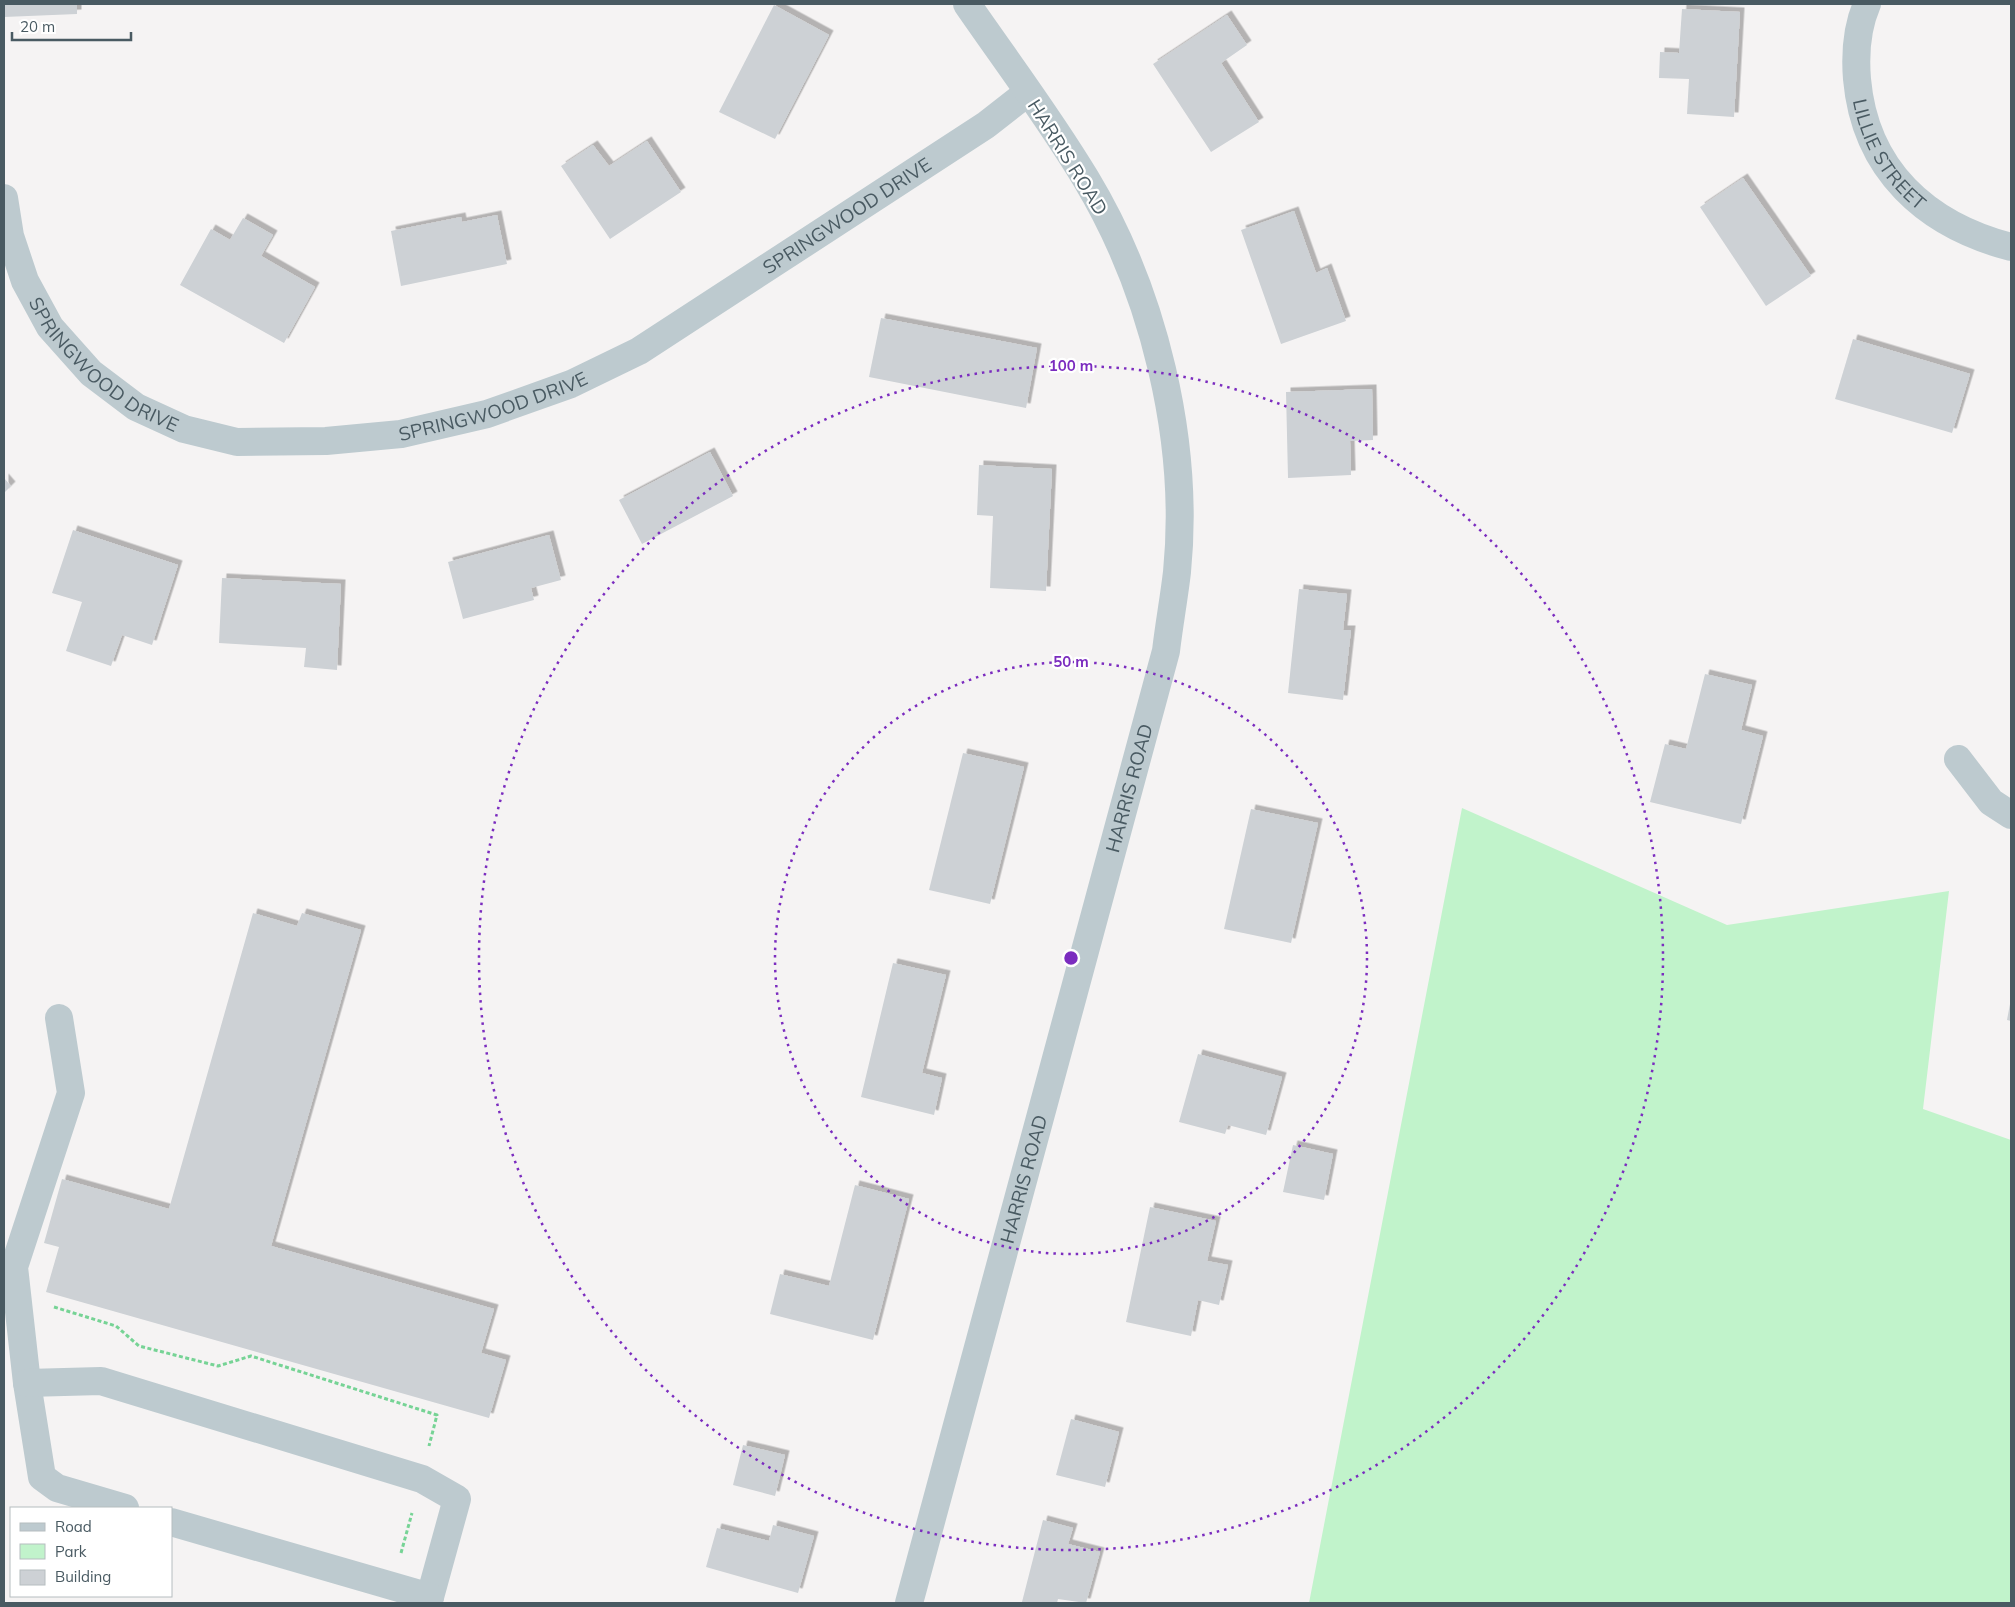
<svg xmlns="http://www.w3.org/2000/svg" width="2015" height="1607" font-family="Mulish,sans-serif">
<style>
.green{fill:#c1f3cb}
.building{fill:#cdd1d5;filter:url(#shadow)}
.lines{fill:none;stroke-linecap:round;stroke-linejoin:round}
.path{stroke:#76d395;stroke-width:3;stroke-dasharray:4 2.5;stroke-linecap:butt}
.minor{stroke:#bdcacf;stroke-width:28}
.ring{fill:none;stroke:#7b2cbf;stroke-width:2.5;stroke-dasharray:2.5 5}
.labels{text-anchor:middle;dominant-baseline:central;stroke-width:4.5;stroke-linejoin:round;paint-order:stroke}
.street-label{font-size:19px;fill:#495a62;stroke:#fff}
.centre{fill:#7b2cbf;stroke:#fff;stroke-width:2.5}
.ring-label{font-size:15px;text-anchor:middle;font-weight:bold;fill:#7b2cbf;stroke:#fff;stroke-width:4.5;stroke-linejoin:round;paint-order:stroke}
</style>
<defs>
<filter id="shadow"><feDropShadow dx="4.5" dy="-4.5" stdDeviation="0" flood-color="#0004"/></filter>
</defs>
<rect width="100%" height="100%" fill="#f5f3f3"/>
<!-- green -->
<path class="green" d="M1462,808l265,117 222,-34 -26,218 88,31v463h-702z"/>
<!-- building -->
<g class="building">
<path d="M4,4h73v10l-73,3z"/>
<path d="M774,5l55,30 -54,104 -56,-27z"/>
<path d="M1682,9l58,3 -6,105 -47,-3 2,-35 -30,-1 1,-26 19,1z"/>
<path d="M1227,15l20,30 -26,18 38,59 -48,30 -58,-88z"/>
<path d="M647,141l34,51 -71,47 -49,-73 32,-21 16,21z"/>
<path d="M1743,178l68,98 -45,30 -66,-99z"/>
<path d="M1294,211l22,62 11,-5 19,53 -65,23 -40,-114z"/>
<path d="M497,215l10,49 -106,22 -10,-55 70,-14 1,5z"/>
<path d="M243,218l30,17 -12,21 54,31 -31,56 -104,-58 31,-56 19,11z"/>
<path d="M881,318l156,30 -11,60 -157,-31z"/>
<path d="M1853,339l117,35 -18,59 -117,-34z"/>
<path d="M1372,389l1,51 -23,1 1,34 -63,3 -2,-86z"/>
<path d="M710,452l23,44 -91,48 -23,-44z"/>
<path d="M979,465l73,4 -6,122 -56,-3 3,-72 -16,-1z"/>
<path d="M4,478l7,8 -7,7z"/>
<path d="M73,530l105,35 -26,80 -30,-10 -11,31 -45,-15 16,-49 -30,-9z"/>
<path d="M549,535l12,45 -30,8 3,12 -71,19 -15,-57z"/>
<path d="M222,578l119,6 -4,86 -33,-3 2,-19 -87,-5z"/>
<path d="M1299,589l48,5 -4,36h8l-8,70 -55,-7z"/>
<path d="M1705,674l47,11 -11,45 22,6 -22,88 -91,-22 15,-58 21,5z"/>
<path d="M963,753l61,14 -34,137 -61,-14z"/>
<path d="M1251,809l67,14 -27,120 -67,-14z"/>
<path d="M253,913l44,13 5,-13 59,17 -90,316 223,63 -13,44 25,7 -17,58 -443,-126 13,-45 -15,-4 18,-64 107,30z"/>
<path d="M893,963l53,12 -24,98 20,5 -8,37 -73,-18z"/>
<path d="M2010,1004h1v17l-4,-1z"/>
<path d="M1198,1054l84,23 -16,58 -38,-10 -3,9 -46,-12z"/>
<path d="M1293,1145l40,9 -9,46 -41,-8z"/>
<path d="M855,1185l54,14 -36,141 -103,-26 10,-40 49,12z"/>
<path d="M1150,1207l66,14 -9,40 21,4 -9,40 -21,-5 -7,36 -65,-14z"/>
<path d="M1071,1419l48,13 -14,55 -49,-12z"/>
<path d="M743,1445l42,10 -10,41 -42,-11z"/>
<path d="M1043,1520l30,8 -5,16 32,8 -14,51 -28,-4 -1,4 -35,-1z"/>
<path d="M773,1525l41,11 -16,57 -92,-26 11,-39 52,13z"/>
</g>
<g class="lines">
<!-- path -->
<g class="path">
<path d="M54,1307l62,19 23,20 79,20 33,-10 186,59 -8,31"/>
<path d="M401,1553l11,-40"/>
</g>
<!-- minor -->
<g class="minor">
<path id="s1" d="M1867,4c-10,23 -12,50 -10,75 8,91 69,146 154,168"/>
<path id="s2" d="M4,198l6,38 15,45 25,46 41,46 45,34 48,22 53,13 89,-1 75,-7 86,-20 84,-30 68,-33 347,-226 41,-32"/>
<path d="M1958,759l33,43 20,13"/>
<path d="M59,1018l12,75 -57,174 13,116 15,94 15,11 68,20"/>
<path d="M27,1383l74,-2 321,98 35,20 -27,98"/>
<path d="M171,1522l259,75 -2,6"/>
<path id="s3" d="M909,1603l257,-952c3,-26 8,-53 11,-79 13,-131 -23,-280 -91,-393 -36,-60 -79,-117 -119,-175"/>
</g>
</g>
<!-- distance rings -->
<g class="ring">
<circle cx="1071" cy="958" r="296"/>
<circle cx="1071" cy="958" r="592"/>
</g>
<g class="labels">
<!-- street labels -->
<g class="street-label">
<text stroke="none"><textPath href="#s1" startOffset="160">LILLIE STREET</textPath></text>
<text transform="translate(1068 157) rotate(58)">HARRIS ROAD</text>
<text stroke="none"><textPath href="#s2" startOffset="1029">SPRINGWOOD DRIVE</textPath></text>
<text stroke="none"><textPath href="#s2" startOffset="204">SPRINGWOOD DRIVE</textPath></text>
<text stroke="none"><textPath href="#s2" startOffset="624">SPRINGWOOD DRIVE</textPath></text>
<text stroke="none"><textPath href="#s3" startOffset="844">HARRIS ROAD</textPath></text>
<text stroke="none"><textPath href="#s3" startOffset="439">HARRIS ROAD</textPath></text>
</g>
</g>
<circle cx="1071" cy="958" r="8" class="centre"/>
<g class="ring-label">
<text x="1071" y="371">100 m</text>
<text x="1071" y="667">50 m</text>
</g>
<!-- border -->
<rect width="2015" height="1607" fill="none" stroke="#495a62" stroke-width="10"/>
<!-- legend -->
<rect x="10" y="1507" width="162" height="90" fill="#ffffff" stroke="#b6bdc0"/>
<rect x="20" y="1523" width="25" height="8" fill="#bdcacf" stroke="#b6bdc0"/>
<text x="55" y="1532" font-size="15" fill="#495a62">Road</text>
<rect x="20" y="1544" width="25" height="15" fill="#c1f3cb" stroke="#b6bdc0"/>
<text x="55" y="1557" font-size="15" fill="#495a62">Park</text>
<rect x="20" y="1570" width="25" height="15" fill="#cdd1d5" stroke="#b6bdc0"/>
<text x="55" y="1582" font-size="15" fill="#495a62">Building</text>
<!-- scale -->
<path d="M12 32v8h119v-8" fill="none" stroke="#495a62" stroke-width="2.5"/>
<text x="20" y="32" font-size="15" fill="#495a62" stroke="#ffffff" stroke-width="4" paint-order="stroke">20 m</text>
</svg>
